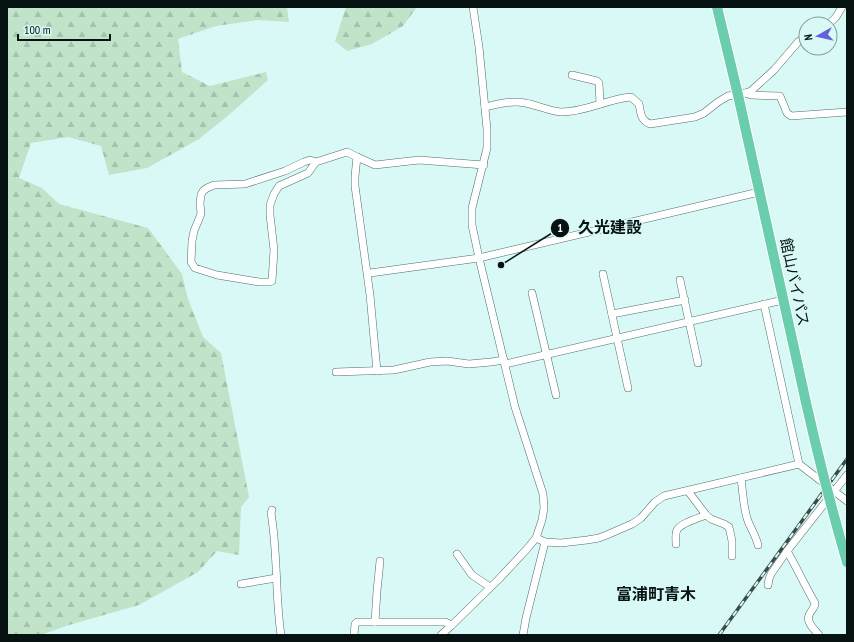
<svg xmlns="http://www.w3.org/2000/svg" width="854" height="642" font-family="'PT Sans Narrow','Noto Sans JP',sans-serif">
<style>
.forest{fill:url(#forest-firs)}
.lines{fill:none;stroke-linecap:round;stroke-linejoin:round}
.minor-casing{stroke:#516d6b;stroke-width:8}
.highway-casing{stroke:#fff;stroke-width:12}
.minor{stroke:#fff;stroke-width:7}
.highway{stroke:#69cdae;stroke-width:10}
.rail-casing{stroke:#3a4b49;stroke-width:3.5}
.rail{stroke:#d8f9f5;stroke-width:2;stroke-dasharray:6;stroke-linecap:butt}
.highway-bridge-casing{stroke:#fff;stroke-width:12;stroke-linecap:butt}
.highway-bridge{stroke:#69cdae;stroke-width:10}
.labels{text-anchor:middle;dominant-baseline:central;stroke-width:3;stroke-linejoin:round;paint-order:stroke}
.street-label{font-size:15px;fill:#071312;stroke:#d8f9f5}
.neighbourhood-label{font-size:16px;font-weight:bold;fill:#071312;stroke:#d8f9f5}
.leader{fill:none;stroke:#071312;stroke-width:1.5}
.callout-dot{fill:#071312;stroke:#d8f9f5;stroke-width:1.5}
.mark-label{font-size:12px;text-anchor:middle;font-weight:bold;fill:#fff}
.callout-label{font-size:16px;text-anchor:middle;font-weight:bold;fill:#071312;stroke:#d8f9f5;stroke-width:3;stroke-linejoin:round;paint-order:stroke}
</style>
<defs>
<pattern id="forest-firs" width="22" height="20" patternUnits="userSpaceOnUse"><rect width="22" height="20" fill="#c1e3ca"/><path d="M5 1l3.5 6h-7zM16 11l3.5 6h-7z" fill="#a4c2ac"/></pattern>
</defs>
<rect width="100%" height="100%" fill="#d8f9f5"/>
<!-- forest -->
<g class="forest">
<path d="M7,7h280l2,15 -31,-2 -42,6 -38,13 4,33 28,14 56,-14 2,8 -38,34 -31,25 -52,29 -38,7 -8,-29 -33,-9 -37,6 -12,35 23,10 17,16 89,24 34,46 6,25 15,38 18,16 28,144 -8,10 -2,48 -22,-4 -19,21 -59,33 -70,20 -28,10h-34z"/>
<path d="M346,7h71l-14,19 -31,18 -25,7 -12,-10z"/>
</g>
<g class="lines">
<defs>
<g id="minor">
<path d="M829,24l7,-7 6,-10"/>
<path d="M572,75l25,6 2,2 1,21"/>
<path d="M745,93l6,2 29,1 7,17 4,3 56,-4"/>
<path d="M485,107c13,-3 27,-7 40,-4 12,2 24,8 36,9 25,0 46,-13 70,-15l8,7c2,9 1,16 11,20l45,-7 9,-4 14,-11 10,-6 17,-3 6,-2 23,-21 24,-28 8,-5"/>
<path d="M357,157l-2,19v10l15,109 7,76"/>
<path d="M316,162l-8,11 -29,13 -5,8 -4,11v10l4,35 -2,31 -2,1h-11l-42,-7 -22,-7 -4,-6 1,-21 2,-10 7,-17 -1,-11 1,-8 2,-4 4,-3 7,-3 31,-1 40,-13 19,-9 6,-2 6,2 31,-10 10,5 18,8 44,-5 65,5"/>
<path d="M370,273l109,-15 280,-66"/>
<path d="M603,274l25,114"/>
<path d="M680,280l18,83"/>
<path d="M532,293l24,102"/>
<path d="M764,304l35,160 48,37"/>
<path d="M612,314l73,-14"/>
<path d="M505,364l278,-64"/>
<path d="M336,372l58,-2 36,-8 17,-1 22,3 22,-2 13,-2"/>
<path d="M741,478c2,14 2,30 7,43 3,8 8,15 10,24"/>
<path d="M688,491l18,24 5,4 13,5 5,3 3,14v15"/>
<path d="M272,510l-1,3c7,40 4,82 10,122"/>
<path d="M536,538l9,4 16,1 26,-3 12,-2 10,-4 23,-10 9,-6 14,-16 9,-6 135,-32"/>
<path d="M676,544c0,-4 -1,-10 1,-14 4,-7 22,-12 29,-15"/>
<path d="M787,551c10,17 18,35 28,52 0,5 -4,7 -6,12 -3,8 6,15 10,20"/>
<path d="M457,554l15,21 18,12"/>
<path d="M241,584l35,-6"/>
<path d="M768,585l1,-6 2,-5 16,-23 60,-76"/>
<path d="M375,622l2,-31 3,-30"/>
<path d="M354,635l1,-11 2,-2h88l7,3"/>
<path d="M441,635l11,-10 46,-45 28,-30 10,-12 6,-18 2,-12 -1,-14 -28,-87 -36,-149 -7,-33v-17l15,-60v-19l-8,-82 -6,-40"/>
<path d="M523,635l3,-17 19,-76"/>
</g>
<path id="highway" d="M717,7l21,88 60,271"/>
</defs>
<!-- minor casing -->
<use href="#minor" class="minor-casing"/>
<!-- highway casing -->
<use href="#highway" class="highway-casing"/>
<!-- minor -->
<use href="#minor" class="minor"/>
<!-- highway -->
<use href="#highway" class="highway"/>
<defs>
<path id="rail" d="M719,635l128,-176"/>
</defs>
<!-- rail casing -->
<use href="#rail" class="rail-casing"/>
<!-- rail -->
<use href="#rail" class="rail"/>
<defs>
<path id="highway-bridge" d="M798,366c14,66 30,131 49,196"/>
</defs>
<!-- highway-bridge casing -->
<use href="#highway-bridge" class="highway-bridge-casing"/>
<!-- highway-bridge -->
<use href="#highway-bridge" class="highway-bridge"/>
</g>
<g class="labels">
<!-- street labels -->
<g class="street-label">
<text transform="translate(795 282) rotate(78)">館山バイパス</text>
</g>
<!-- neighbourhood labels -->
<g class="neighbourhood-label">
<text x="656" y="594">富浦町青木</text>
</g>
</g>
<!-- callouts -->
<path class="leader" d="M501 265L560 228"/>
<g class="callout-dot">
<circle cx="501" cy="265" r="4"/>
<circle cx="560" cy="228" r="10"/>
</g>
<g class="mark-label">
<text x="560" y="232">1</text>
</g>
<g class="callout-label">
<text x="610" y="233">久光建設</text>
</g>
<!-- border -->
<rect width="854" height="642" fill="none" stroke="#071312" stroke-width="16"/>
<!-- north arrow -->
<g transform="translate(818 36) rotate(262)"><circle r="19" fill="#d8f9f5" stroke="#849d9a"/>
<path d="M0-3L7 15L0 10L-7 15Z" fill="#6561da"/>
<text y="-6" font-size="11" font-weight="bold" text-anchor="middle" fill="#071312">N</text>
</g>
<!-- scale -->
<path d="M18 34v6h92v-6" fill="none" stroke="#071312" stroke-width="2"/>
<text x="24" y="34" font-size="12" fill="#071312" stroke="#d8f9f5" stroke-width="3" paint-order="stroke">100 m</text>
</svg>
